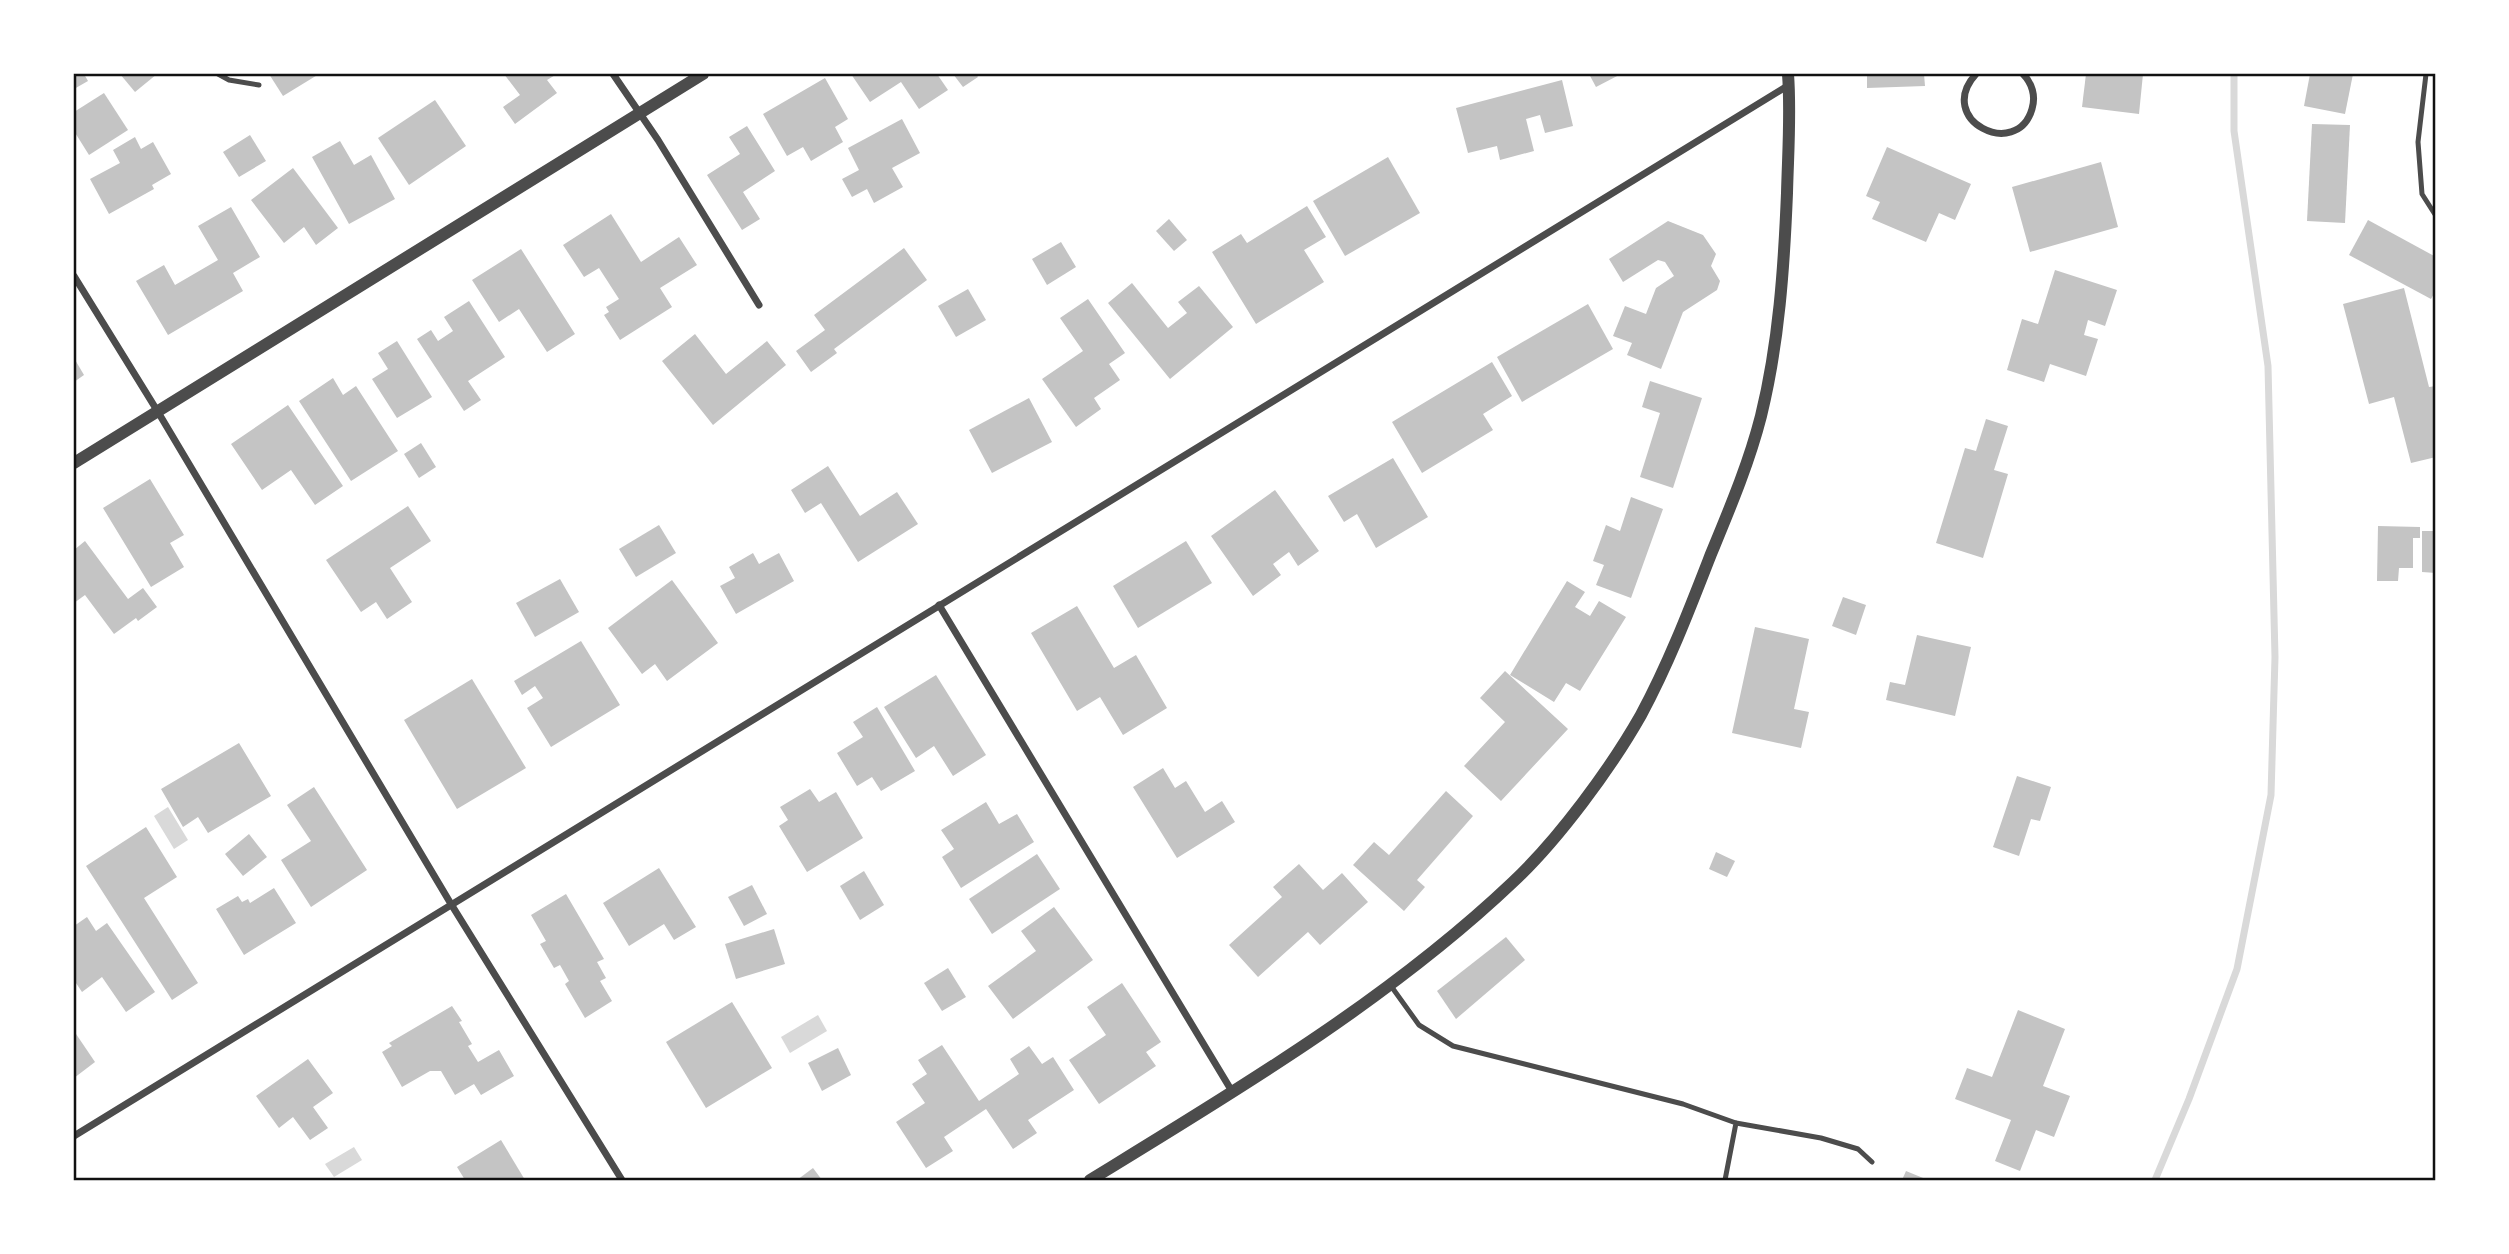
<svg xmlns="http://www.w3.org/2000/svg" width="2509" height="1254" font-family="'Golos Text',sans-serif">
<style>
.water{fill:#d9d9d9}
.lines{fill:none;stroke-linecap:round;stroke-linejoin:round}
.stream{stroke:#d9d9d9;stroke-width:7}
.building{fill:#c4c4c4}
.service{stroke:#4c4c4c;stroke-width:5}
.minor{stroke:#4c4c4c;stroke-width:7}
.tertiary{stroke:#4c4c4c;stroke-width:12}
.neatline{fill:none;stroke:#111;stroke-width:2.5}
</style>
<rect width="100%" height="100%" fill="#fff"/>
<!-- water -->
<g class="water">
<path d="M168,807l20,33 -14,9 -20,-33z"/>
<path d="M818,1015l9,16 -37,22 -9,-16z"/>
<path d="M354,1147l8,13 -28,17 -9,-13z"/>
</g>
<g class="lines">
<!-- stream -->
<path class="stream" d="M2155,1180l34,-81 48,-130 34,-174 4,-138 -7,-291 -34,-235v-57"/>
</g>
<!-- building -->
<g class="building">
<path d="M74,74h10l4,7 -14,8z"/>
<path d="M120,74h37l-22,18z"/>
<path d="M269,74h50l-36,22z"/>
<path d="M504,74h53l-10,6 10,13 -42,31 -12,-17 17,-12z"/>
<path d="M851,74h86l11,16 -29,19 -18,-27 -31,20z"/>
<path d="M953,74h23l2,3 -15,10z"/>
<path d="M1589,74h32l-25,13z"/>
<path d="M1867,74h57l1,12 -58,2z"/>
<path d="M2086,74h57l-4,40 -57,-7z"/>
<path d="M2310,74h43l-8,40 -41,-8z"/>
<path d="M825,78l23,41 -13,8 8,15 -32,19 -8,-14 -16,9 -24,-42z"/>
<path d="M1562,80l11,46 -28,7 -5,-18 -14,4 8,32 -34,9 -3,-14 -29,7 -12,-45z"/>
<path d="M104,93l24,37 -39,25 -15,-24v-19z"/>
<path d="M435,100l31,46 -57,39 -31,-47z"/>
<path d="M902,119l18,34 -28,15 11,19 -29,16 -7,-14 -15,8 -10,-18 17,-9 -11,-22z"/>
<path d="M2312,124l38,1 -5,98 -38,-2z"/>
<path d="M747,126l28,45 -32,21 17,27 -18,11 -35,-55 33,-21 -11,-17z"/>
<path d="M250,135l16,26 -27,16 -16,-25z"/>
<path d="M135,137l6,12 12,-7 18,32 -19,11 2,4 -45,25 -19,-35 30,-16 -7,-13z"/>
<path d="M340,141l14,24 17,-10 24,44 -46,25 -37,-67z"/>
<path d="M1887,147l84,37 -16,36 -16,-7 -13,29 -54,-23 8,-17 -14,-6z"/>
<path d="M1388,157l32,56 -75,43 -32,-55z"/>
<path d="M2101,162l17,65 -88,25 -18,-65z"/>
<path d="M293,168l45,60 -22,17 -12,-18 -20,16 -33,-43z"/>
<path d="M1307,206l19,31 -22,13 20,32 -68,42 -44,-72 29,-18 6,9z"/>
<path d="M231,207l29,50 -27,16 10,18 -75,44 -32,-54 28,-16 11,20 43,-25 -20,-34z"/>
<path d="M611,214l30,48 38,-25 18,28 -37,23 12,19 -52,33 -16,-25 5,-3 -3,-5 13,-8 -20,-31 -15,9 -21,-32z"/>
<path d="M1169,219l18,21 -13,11 -18,-20z"/>
<path d="M2368,220l68,37v33l-5,9 -82,-44z"/>
<path d="M1668,221l35,14 13,19 -5,12 9,15 -3,9 -34,22 -22,57 -34,-14 5,-12 -19,-7 12,-30 21,8 10,-26 18,-12 -9,-14 -7,-2 -35,22 -14,-23z"/>
<path d="M1061,242l15,25 -29,18 -15,-26z"/>
<path d="M904,248l23,32 -93,69 3,4 -26,19 -15,-21 29,-21 -11,-15z"/>
<path d="M521,249l54,85 -28,18 -28,-43 -20,13 -27,-42z"/>
<path d="M2055,270l62,20 -12,36 -17,-6 -4,15 14,4 -12,37 -36,-12 -6,18 -37,-12 15,-51 16,5z"/>
<path d="M1132,283l36,45 19,-15 -9,-11 21,-16 34,41 -63,52 -62,-76z"/>
<path d="M2404,288l25,99 7,-1v71l-25,6 -17,-66 -25,7 -26,-100z"/>
<path d="M968,289l18,31 -30,17 -18,-31z"/>
<path d="M1088,299l37,54 -16,11 11,16 -26,18 7,11 -25,18 -34,-48 41,-28 -23,-33z"/>
<path d="M469,301l36,56 -37,24 13,19 -17,11 -47,-72 14,-9 7,11 15,-10 -9,-14z"/>
<path d="M1588,304l25,45 -91,53 -25,-45z"/>
<path d="M695,334l31,40 41,-33 19,24 -73,60 -51,-64z"/>
<path d="M397,341l35,56 -35,21 -25,-39 16,-10 -10,-16z"/>
<path d="M74,358l10,17 -10,7z"/>
<path d="M1492,362l20,34 -29,18 10,16 -71,43 -30,-51z"/>
<path d="M333,378l10,17 13,-9 42,65 -47,30 -52,-80z"/>
<path d="M1650,381l52,17 -29,90 -33,-11 20,-64 -18,-6z"/>
<path d="M1029,398l23,44 -60,31 -23,-43z"/>
<path d="M288,405l55,81 -28,19 -24,-35 -29,20 -31,-46z"/>
<path d="M1986,419l22,7 -14,44 14,4 -25,84 -47,-15 29,-95 11,3z"/>
<path d="M421,443l15,24 -17,11 -15,-24z"/>
<path d="M1393,458l35,59 -52,31 -19,-34 -13,8 -16,-26z"/>
<path d="M828,466l32,50 37,-24 21,32 -60,38 -37,-59 -16,10 -14,-23z"/>
<path d="M150,479l34,56 -14,8 14,24 -33,20 -48,-79z"/>
<path d="M1275,490l44,61 -21,15 -9,-14 -16,12 8,11 -28,21 -42,-60z"/>
<path d="M1631,497l32,12 -32,89 -35,-13 8,-20 -11,-4 13,-36 14,6z"/>
<path d="M408,506l23,35 -41,27 22,34 -25,17 -11,-17 -15,10 -35,-52z"/>
<path d="M659,525l17,28 -40,24 -17,-28z"/>
<path d="M2378,526l42,1v11h-7v30h-14l-1,13h-21z"/>
<path d="M2422,531h14v42l-14,-1z"/>
<path d="M85,541l43,58 15,-11 14,19 -19,14 -2,-3 -22,16 -29,-39 -11,8v-53z"/>
<path d="M1186,541l26,42 -74,45 -25,-42z"/>
<path d="M753,553l6,11 20,-11 15,28 -58,33 -16,-28 15,-8 -6,-11z"/>
<path d="M560,579l19,33 -44,25 -19,-34z"/>
<path d="M672,580l46,63 -51,38 -12,-17 -13,10 -34,-46z"/>
<path d="M1567,581l18,11 -10,15 15,9 9,-15 27,16 -46,74 -14,-8 -12,19 -44,-27z"/>
<path d="M1843,597l23,8 -10,30 -24,-9z"/>
<path d="M1077,606l37,62 22,-13 31,53 -44,27 -23,-38 -23,14 -46,-78z"/>
<path d="M1755,627l54,12 -15,70 15,3 -8,36 -69,-15z"/>
<path d="M1917,635l54,12 -16,69 -69,-16 4,-18 15,3z"/>
<path d="M581,641l39,64 -69,42 -24,-39 16,-10 -8,-12 -13,9 -8,-14z"/>
<path d="M1505,671l63,58 -67,72 -37,-35 41,-44 -25,-24z"/>
<path d="M936,675l50,80 -33,21 -19,-30 -18,12 -32,-51z"/>
<path d="M472,679l54,89 -69,41 -53,-89z"/>
<path d="M877,707l38,64 -34,20 -9,-14 -15,9 -20,-33 26,-16 -10,-15z"/>
<path d="M239,743l32,53 -63,37 -10,-16 -15,10 -22,-38z"/>
<path d="M1163,768l12,20 11,-7 19,31 17,-11 13,21 -58,36 -44,-71z"/>
<path d="M2017,776l34,11 -11,34 -9,-2 -12,37 -26,-9z"/>
<path d="M314,787l53,83 -56,37 -30,-47 30,-19 -24,-36z"/>
<path d="M810,789l9,13 17,-10 27,46 -56,34 -28,-46 9,-6 -8,-13z"/>
<path d="M1446,791l27,25 -56,64 8,7 -21,24 -51,-46 21,-23 15,13z"/>
<path d="M986,802l13,22 18,-10 17,28 -73,46 -19,-31 12,-8 -13,-19z"/>
<path d="M146,827l31,50 -33,21 54,85 -26,17 -86,-134z"/>
<path d="M249,834l18,23 -24,19 -18,-22z"/>
<path d="M1716,852l19,9 -8,16 -18,-8z"/>
<path d="M1037,854l23,35 -68,45 -23,-35z"/>
<path d="M1299,864l24,26 19,-17 26,29 -48,43 -12,-13 -50,45 -29,-32 53,-48 -9,-10z"/>
<path d="M659,868l37,59 -22,13 -10,-16 -35,22 -26,-43z"/>
<path d="M864,871l20,34 -24,15 -20,-34z"/>
<path d="M752,885l15,29 -23,12 -16,-29z"/>
<path d="M274,888l22,35 -52,32 -28,-46 22,-13 4,6 6,-3 2,4z"/>
<path d="M566,894l38,65 -7,3 9,16 -6,3 12,20 -27,17 -20,-34 4,-3 -9,-16 -6,3 -14,-24 6,-3 -15,-26z"/>
<path d="M1054,907l39,53 -80,59 -25,-33 48,-35 -15,-20z"/>
<path d="M87,917l9,14 11,-8 48,69 -29,20 -24,-35 -20,15 -8,-12v-54z"/>
<path d="M774,929l11,35 -49,15 -11,-35z"/>
<path d="M1506,937l19,23 -69,59 -19,-28z"/>
<path d="M948,968l18,29 -24,14 -18,-28z"/>
<path d="M1122,983l39,59 -15,10 10,14 -57,38 -30,-44 37,-25 -19,-28z"/>
<path d="M732,1002l40,66 -66,40 -40,-66z"/>
<path d="M452,1006l10,15 -3,1 13,22 -4,2 10,16 21,-12 15,26 -33,19 -7,-11 -19,11 -14,-24h-11l-28,16 -20,-35 10,-6 -3,-3z"/>
<path d="M2018,1010l47,19 -22,57 27,10 -16,41 -18,-7 -16,41 -25,-10 16,-41 -56,-21 12,-31 25,9z"/>
<path d="M74,1031l21,31 -21,16z"/>
<path d="M942,1045l37,56 40,-27 -9,-15 19,-13 13,18 11,-7 21,33 -46,30 9,13 -24,16 -27,-40 -42,28 9,14 -27,17 -30,-46 29,-19 -13,-19 15,-10 -9,-14z"/>
<path d="M838,1048l13,27 -29,16 -14,-28z"/>
<path d="M308,1059l25,34 -20,14 15,21 -18,12 -17,-23 -14,11 -23,-32z"/>
<path d="M501,1140l24,40h-60l-8,-13z"/>
<path d="M813,1168l9,12h-25z"/>
<path d="M1906,1171l22,9h-26z"/>
</g>
<g class="lines">
<!-- service -->
<g class="service">
<path d="M218,74l11,6 30,5"/>
<path d="M2426,74l-8,68 4,52 14,22"/>
<path d="M1391,986l28,39 34,21 230,58 53,19 -11,57"/>
<path d="M1736,1123l85,15 37,11 14,13"/>
</g>
<!-- minor -->
<g class="minor">
<path d="M613,74l45,66 101,165"/>
<path d="M1976,74c-42,46 41,87 56,35 4,-13 0,-26 -9,-35"/>
<path d="M74,276l84,136 293,492 171,276"/>
<path d="M939,605l294,488"/>
<path d="M74,1136l1715,-1051"/>
</g>
<!-- tertiary -->
<g class="tertiary">
<path d="M74,463l629,-389"/>
<path d="M1090,1180c144,-88 300,-181 423,-298 45,-42 98,-114 128,-167 28,-52 49,-107 70,-161 19,-46 38,-91 50,-138 18,-73 23,-149 26,-223 1,-40 4,-80 1,-119"/>
</g>
</g>
<!-- border -->
<rect width="2509" height="1254" fill="none" stroke="#ffffff" stroke-width="150"/>
<rect x="75" y="75" width="2359" height="1104" class="neatline"/>
</svg>
